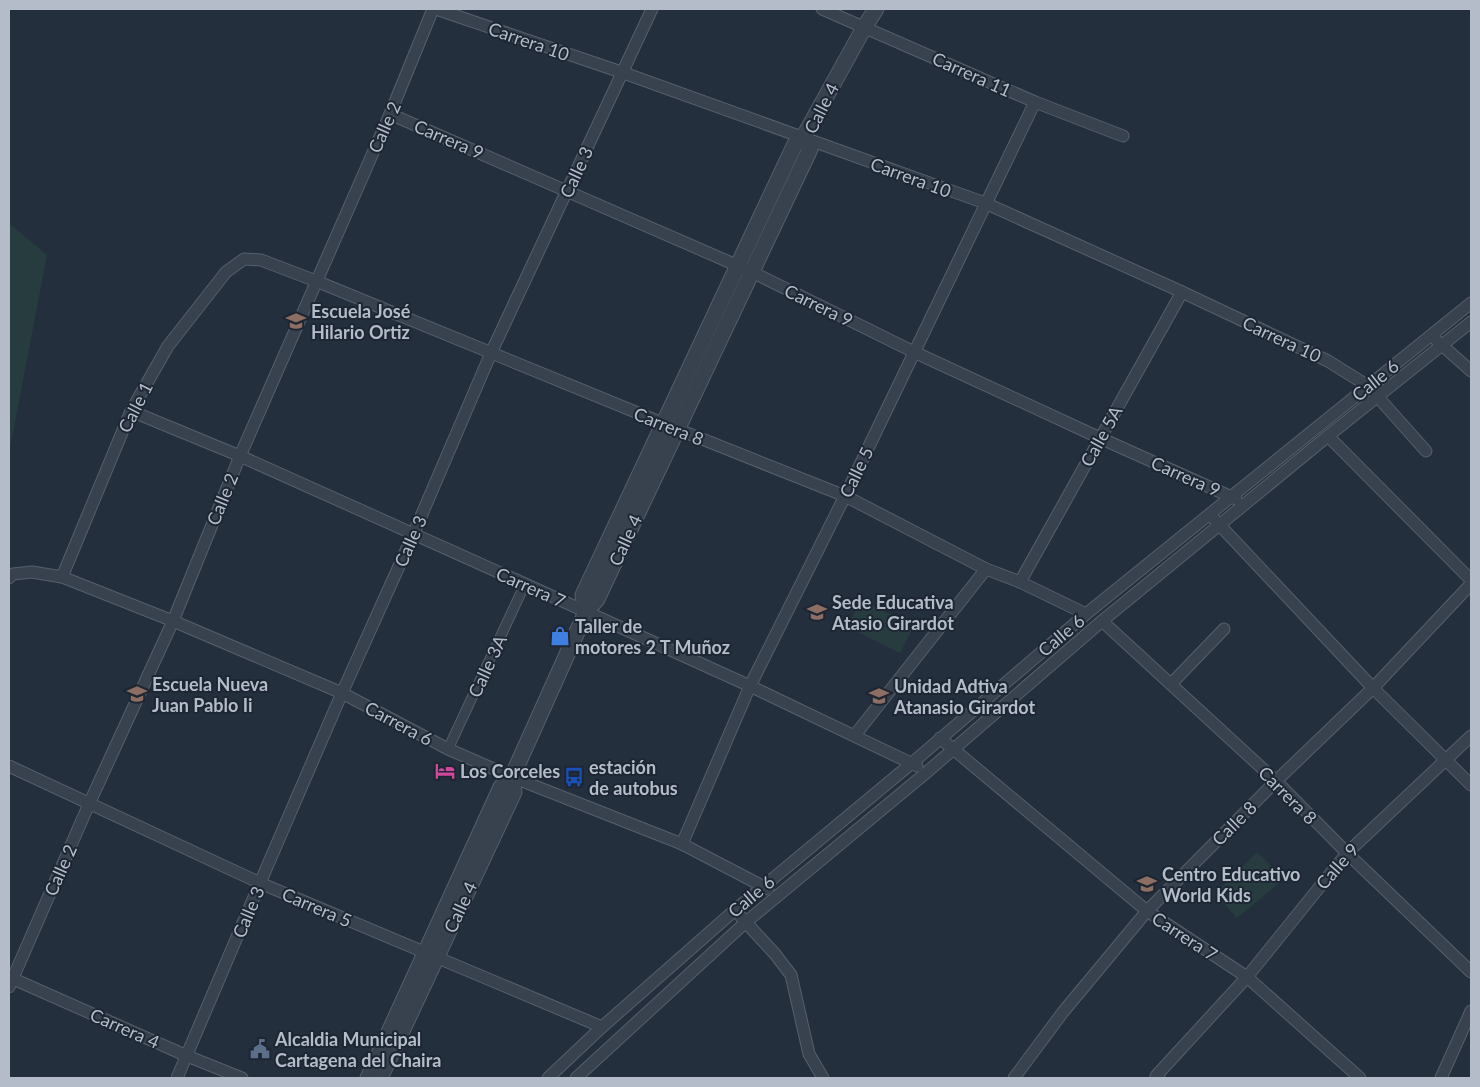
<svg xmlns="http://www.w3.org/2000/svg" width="1480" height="1087" font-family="Lato,sans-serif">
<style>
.green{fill:#263c3f}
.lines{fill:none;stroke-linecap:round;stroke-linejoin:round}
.pedestrian-casing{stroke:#565f6c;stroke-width:11}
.minor-casing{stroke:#565f6c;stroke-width:13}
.tertiary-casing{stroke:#565f6c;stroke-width:17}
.pedestrian{stroke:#38414e;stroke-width:9}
.minor{stroke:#38414e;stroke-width:11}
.tertiary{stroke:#38414e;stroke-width:15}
.labels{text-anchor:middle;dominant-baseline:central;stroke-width:4;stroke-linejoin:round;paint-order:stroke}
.street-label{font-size:18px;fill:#b4bcc9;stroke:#1d2633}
.poi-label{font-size:18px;font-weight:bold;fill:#b4bcc9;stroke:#1d2633;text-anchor:start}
</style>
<rect width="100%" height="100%" fill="#242f3e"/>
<!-- green -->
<g class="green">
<path d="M10,224l37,31 -38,198v-226z"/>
<path d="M861,600l53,26 -14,27 -53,-26z"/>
<path d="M1257,852l27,27 -47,39 -22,-25z"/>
</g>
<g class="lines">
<defs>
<path id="pedestrian" d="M448,749l77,-165"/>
<g id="minor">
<path d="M436,9l185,63 364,131 197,89 146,69 40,25"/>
<path d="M822,9l213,93 88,34"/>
<path d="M390,114l362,158 162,80 186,86 136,61"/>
<path d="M1436,340l35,31"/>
<path d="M1377,396l49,55"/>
<path d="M131,411l109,45 285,128 225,102 167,80"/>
<path d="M1328,436l143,144"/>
<path d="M1214,519l159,169 98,97"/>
<path d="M62,577l69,-166 37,-65 58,-74 18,-13 17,1 55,21 361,148 168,67 141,73 34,13 66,32"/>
<path d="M9,578l4,-4 19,-2 30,5 111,44 169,72 106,56 64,28 170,67 86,45"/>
<path d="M1020,582l162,-290"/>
<path d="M1102,621l174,160 71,72 124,119"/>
<path d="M1171,684l53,-55"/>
<path d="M855,735l131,-166"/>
<path d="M940,738l207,173 100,66 113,101"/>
<path d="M9,766l251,117 342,144"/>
<path d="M682,844l68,-158 95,-190 190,-394"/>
<path d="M741,917l34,37 16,21 18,79 14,24"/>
<path d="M9,977l178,79 55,22"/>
<path d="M9,987l80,-183 84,-183 67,-165 150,-342 43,-105"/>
<path d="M177,1078l83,-195 82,-190 71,-158 78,-182 161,-344"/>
<path d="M548,1078l54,-51 133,-117 177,-147 174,-149 385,-311"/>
<path d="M576,1078l170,-156 181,-150 175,-151 226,-185 143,-114"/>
<path d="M1014,1078l49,-66 84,-101 129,-130 97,-93 98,-104"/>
<path d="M1159,1078l-3,-2 91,-99 100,-124 124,-117"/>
<path d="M1441,1078l30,-67"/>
</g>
<g id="tertiary">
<path d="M586,612l-3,-17 212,-451 8,-6 62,-112 11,-17"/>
<path d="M368,1078l133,-291 11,-10"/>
<path d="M380,1078l134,-286 -2,-15 74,-165 11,-13 213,-450 -7,-11"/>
</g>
</defs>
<!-- pedestrian casing -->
<use href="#pedestrian" class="pedestrian-casing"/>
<!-- minor casing -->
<use href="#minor" class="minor-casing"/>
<!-- tertiary casing -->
<use href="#tertiary" class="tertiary-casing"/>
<!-- pedestrian -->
<use href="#pedestrian" class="pedestrian"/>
<!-- minor -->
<use href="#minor" class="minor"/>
<!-- tertiary -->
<use href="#tertiary" class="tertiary"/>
</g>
<!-- icons -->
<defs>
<symbol id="school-bare" viewBox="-9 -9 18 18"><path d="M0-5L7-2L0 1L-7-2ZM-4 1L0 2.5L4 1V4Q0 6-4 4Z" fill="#8d6e63" stroke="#1d2633" stroke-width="2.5" paint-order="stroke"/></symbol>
<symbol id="shop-bare" viewBox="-9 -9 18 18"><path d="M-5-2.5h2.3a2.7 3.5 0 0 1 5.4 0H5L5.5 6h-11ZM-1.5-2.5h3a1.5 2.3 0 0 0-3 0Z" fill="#3f7fe0" stroke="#1d2633" stroke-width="2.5" paint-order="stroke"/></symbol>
<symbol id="hotel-bare" viewBox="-9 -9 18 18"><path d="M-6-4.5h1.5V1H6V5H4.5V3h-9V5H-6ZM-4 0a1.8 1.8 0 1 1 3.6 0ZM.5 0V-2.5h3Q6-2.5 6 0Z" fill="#d1479c" stroke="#1d2633" stroke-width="2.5" paint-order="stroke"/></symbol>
<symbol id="bus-bare" viewBox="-9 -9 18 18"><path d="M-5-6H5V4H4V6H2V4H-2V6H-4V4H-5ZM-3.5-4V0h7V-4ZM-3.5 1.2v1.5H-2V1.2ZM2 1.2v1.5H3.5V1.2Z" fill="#1a4fb4" stroke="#1d2633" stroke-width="2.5" paint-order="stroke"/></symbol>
<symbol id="civic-bare" viewBox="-9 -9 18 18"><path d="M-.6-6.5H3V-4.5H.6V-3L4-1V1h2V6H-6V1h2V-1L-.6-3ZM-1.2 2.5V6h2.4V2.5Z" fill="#5c6f8a" stroke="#1d2633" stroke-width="2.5" paint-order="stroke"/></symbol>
</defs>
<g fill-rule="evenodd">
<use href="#school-bare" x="282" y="307" width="28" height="28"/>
<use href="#school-bare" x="803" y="598" width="28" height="28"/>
<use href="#shop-bare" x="546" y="622" width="28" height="28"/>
<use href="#school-bare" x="123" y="680" width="28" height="28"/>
<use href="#school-bare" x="865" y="682" width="28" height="28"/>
<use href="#hotel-bare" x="431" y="757" width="28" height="28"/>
<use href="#bus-bare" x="560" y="763" width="28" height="28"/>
<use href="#school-bare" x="1133" y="870" width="28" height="28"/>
<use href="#civic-bare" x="246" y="1035" width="28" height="28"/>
</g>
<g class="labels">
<!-- street labels -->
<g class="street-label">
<text transform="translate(529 41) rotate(19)">Carrera 10</text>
<text transform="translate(972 74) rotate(24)">Carrera 11</text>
<text transform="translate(821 108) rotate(-63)">Calle 4</text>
<text transform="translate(384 127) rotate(-66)">Calle 2</text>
<text transform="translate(449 139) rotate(23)">Carrera 9</text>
<text transform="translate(576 172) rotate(-65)">Calle 3</text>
<text transform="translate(911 177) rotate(20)">Carrera 10</text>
<text transform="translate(819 305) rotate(26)">Carrera 9</text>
<text transform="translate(1282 339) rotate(25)">Carrera 10</text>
<text transform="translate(1375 380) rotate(-39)">Calle 6</text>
<text transform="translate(135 407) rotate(-63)">Calle 1</text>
<text transform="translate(669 426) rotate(22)">Carrera 8</text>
<text transform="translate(1101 436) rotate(-61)">Calle 5A</text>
<text transform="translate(856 472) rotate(-64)">Calle 5</text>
<text transform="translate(1186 476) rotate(24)">Carrera 9</text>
<text transform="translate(222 499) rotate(-68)">Calle 2</text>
<text transform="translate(625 540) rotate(-65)">Calle 4</text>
<text transform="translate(410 541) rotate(-66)">Calle 3</text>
<text transform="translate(531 587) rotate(24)">Carrera 7</text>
<text transform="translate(1061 635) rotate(-40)">Calle 6</text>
<text transform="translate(487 666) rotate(-65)">Calle 3A</text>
<text transform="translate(399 723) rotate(28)">Carrera 6</text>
<text transform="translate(1288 795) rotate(45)">Carrera 8</text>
<text transform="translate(1234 823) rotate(-45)">Calle 8</text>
<text transform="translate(1337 866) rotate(-49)">Calle 9</text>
<text transform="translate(60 870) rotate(-66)">Calle 2</text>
<text transform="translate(751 896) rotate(-40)">Calle 6</text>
<text transform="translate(317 907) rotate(23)">Carrera 5</text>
<text transform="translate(460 907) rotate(-65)">Calle 4</text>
<text transform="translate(248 912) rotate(-67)">Calle 3</text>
<text transform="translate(1185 936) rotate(33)">Carrera 7</text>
<text transform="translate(125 1028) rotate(24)">Carrera 4</text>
</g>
<!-- poi labels -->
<g class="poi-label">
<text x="311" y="311">Escuela José<tspan x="311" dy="21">Hilario Ortiz</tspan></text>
<text x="832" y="602">Sede Educativa<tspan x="832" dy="21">Atasio Girardot</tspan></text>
<text x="575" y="626">Taller de<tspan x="575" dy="21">motores 2 T Muñoz</tspan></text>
<text x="152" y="684">Escuela Nueva<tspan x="152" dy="21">Juan Pablo Ii</tspan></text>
<text x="894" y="686">Unidad Adtiva<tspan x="894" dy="21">Atanasio Girardot</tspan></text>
<text x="589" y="767">estación<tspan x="589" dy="21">de autobus</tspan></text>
<text x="460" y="771">Los Corceles</text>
<text x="1162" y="874">Centro Educativo<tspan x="1162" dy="21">World Kids</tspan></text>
<text x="275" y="1039">Alcaldia Municipal<tspan x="275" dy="21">Cartagena del Chaira</tspan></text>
</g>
</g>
<!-- border -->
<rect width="1480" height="1087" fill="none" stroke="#b4bcc9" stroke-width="20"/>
</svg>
